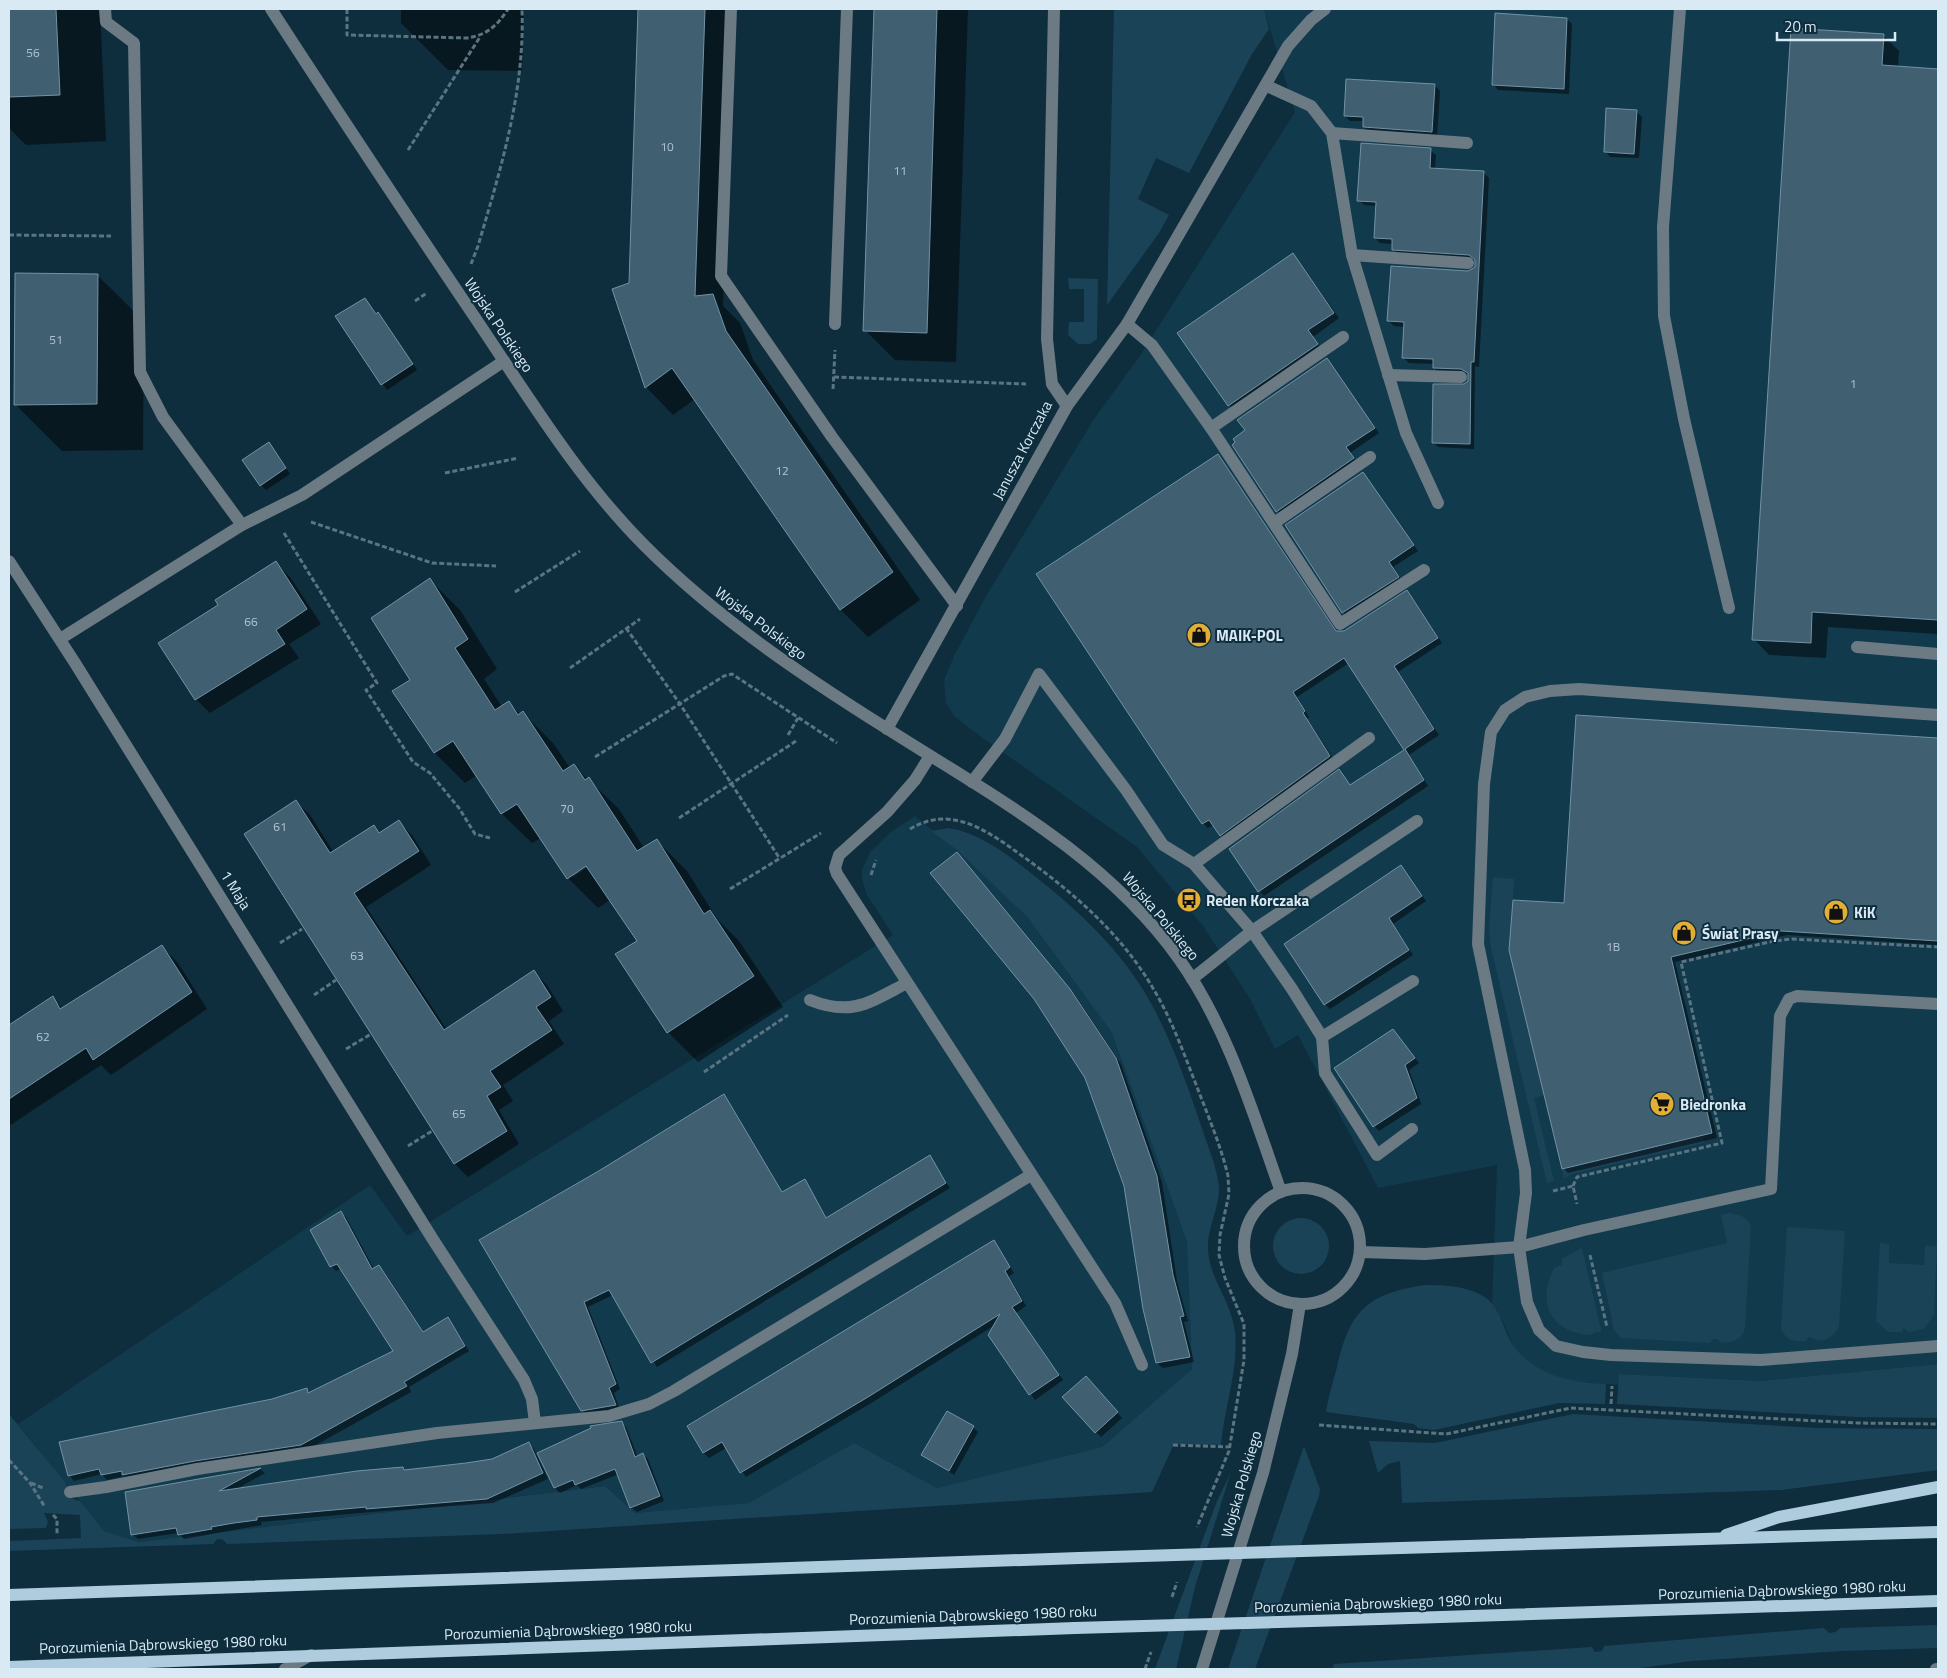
<svg xmlns="http://www.w3.org/2000/svg" width="1947" height="1678" font-family="'Titillium Web',sans-serif">
<style>
.built{fill:#113a4d}
.green{fill:#1b4358}
.shadow{fill:#0007;fill-rule:evenodd}
.building{fill:#405f71;stroke:#7293a6}
.lines{fill:none;stroke-linecap:round;stroke-linejoin:round}
.path{stroke:#5a7482;stroke-width:3;stroke-dasharray:5 2.5;stroke-linecap:butt}
.minor{stroke:#6c7a83;stroke-width:12}
.major{stroke:#afccde;stroke-width:12}
.major-bridge{stroke:#afccde;stroke-width:12}
.labels{text-anchor:middle;dominant-baseline:central;stroke-width:4;stroke-linejoin:round;paint-order:stroke}
.number-label{font-size:12px;fill:#b3c7d4}
.street-label{font-size:15px;fill:#d9eaf5;stroke:#0e2d3d}
.poi-label{font-size:15px;font-weight:bold;fill:#d9eaf5;stroke:#0e2d3d;text-anchor:start}
</style>
<rect width="100%" height="100%" fill="#0e2d3d"/>
<!-- built -->
<g class="built">
<path d="M1264,9h674v1355l-179,17 -139,-7 -1,11 -49,-4 -15,-4 -21,-10 -20,-20 -16,-36 -6,-8 5,-138 -119,23 -80,-153 -23,14 -25,-50 -47,-73 -66,-79 -160,-113 -23,-18 -8,-13 -2,-23 10,-24 32,-60 108,-177 45,-62 156,-245z"/>
<path d="M915,816l42,34 71,68 84,115 75,209 5,127 -90,78 -165,41 -83,-45 -104,60 -115,10 -31,-27 -465,56 -35,-11 -86,-107 352,-239 37,51 486,-301 -26,-40 -5,-16v-9l8,-18 22,-21z"/>
</g>
<!-- green -->
<g class="green">
<path d="M1114,9h150l5,20 -17,25 -63,119 -33,-15 -18,41 31,16 -10,18 -52,72z"/>
<path d="M1068,278l30,1 -1,60 -7,5h-12l-10,-9 1,-13h15v-33h-15z"/>
<path d="M949,828c31,5 59,27 83,46 42,33 81,68 110,114 33,53 51,116 72,175 2,9 5,18 5,26 0,20 -12,39 -11,60 1,30 24,53 27,83 4,37 -11,76 -14,113l-47,-1 -22,48 -649,42 -276,10 -5,-5h-5l-4,5 -204,7v-10l72,-3 -1,-23 -36,-2 4,9 -2,6 -37,1v-115l56,68 8,17 7,2 24,30 35,11 466,-56 30,27 114,-10 105,-60 83,45 165,-41 90,-78 -5,-127 -75,-209 -84,-115 -71,-68 -26,-19z"/>
<path d="M1493,877l21,2 -4,73 34,143 -10,3 20,83 -7,2 -56,-235 -2,-19z"/>
<path d="M1703,1135l1,8 -132,31 -8,4 -2,-9z"/>
<path d="M1729,1213c10,2 20,3 22,15l-6,100c-3,13 -13,14 -25,15l-3,-4h-4l-3,4 -89,-5 -7,-8 -12,-57 125,-30 -6,-28z"/>
<circle cx="1301" cy="1246" r="28"/>
<path d="M1787,1227l58,4 -6,95c-3,8 -13,17 -23,14 -3,-1 -5,-3 -7,-3l-3,4c-12,1 -20,0 -25,-13z"/>
<path d="M1880,1243l9,1v19l35,2 1,-19h12l-3,69 -10,14 -15,3 -6,-4 -1,4h-14l-12,-11z"/>
<path d="M1582,1248l19,82v2h-6l-4,3c-40,-2 -55,-32 -37,-67l8,-3v-6z"/>
<path d="M1425,1285c26,0 62,2 74,29 5,11 9,26 17,35 24,28 55,33 90,35l-1,20 -46,-1 -125,27 -16,-2 -4,-4 -88,-12c2,-15 7,-30 11,-45 13,-57 30,-73 88,-82z"/>
<path d="M1938,1364v54l-80,-1 -241,-13 2,-30 140,7z"/>
<path d="M1573,1414l245,14 120,1v41l-157,20 -379,13 -2,-42 -12,3 -10,9 -9,-32 66,2z"/>
<path d="M1304,1446l16,43 -1,7 -64,173h-27z"/>
<path d="M1231,1472l-36,115 -19,82h-21l62,-168z"/>
<path d="M1938,1625v23l-96,3 -150,10 -59,8h-301l2,-5 258,-17 3,5 7,-1 2,-5 220,-18 5,5 7,-1 4,-4z"/>
</g>
<!-- shadow -->
<g class="shadow">
<path d="M9,9l91,1 6,131 -80,4 -17,-17z"/>
<path d="M401,9h123l-2,62 -74,-1 -47,-47z"/>
<path d="M640,9h93l-10,297 17,17 13,37 167,240 -52,37 -28,-28 -145,-210 -22,16 -27,-28 -32,-97 16,-6z"/>
<path d="M875,9h93l-12,353 -61,-2 -30,-30z"/>
<path d="M1567,19l5,5 -3,70 -71,-4 -5,-6z"/>
<path d="M1883,35l16,16 -1,17 40,2v564l-110,-7 -2,31 -57,-3 -15,-16z"/>
<path d="M1435,85l5,6 -3,46 -68,-5 -5,-5v-6h-14l-5,-5z"/>
<path d="M1636,111l6,6 -3,41 -29,-1 -5,-6z"/>
<path d="M1430,150l6,5 -1,14 49,4 5,5 -10,189 -4,-1 -1,83 -36,-2 -5,-5 29,-56 7,-4v-8l-30,-1 -5,-5v-4l-25,-1 -5,-5 1,-31 -11,-1 -5,-5 87,-53 1,-7 -79,-7 -5,-5v-5l-13,-1 -5,-5 2,-32 -13,-1 -5,-5z"/>
<path d="M1293,254l46,64 -26,19 9,13 -88,61 -55,-77z"/>
<path d="M97,275l47,46 -1,129 -81,1 -47,-47z"/>
<path d="M365,299l12,15 6,5 34,51 -30,20 -50,-73z"/>
<path d="M1327,359l52,74 -29,20 8,11 -76,52 -5,-5z"/>
<path d="M269,444l21,30 -24,16 -5,-5z"/>
<path d="M1218,455l119,177h8l62,-40 35,51 -44,29 41,63 -30,20 19,31 -164,110 -5,-5 80,-120 12,15 55,-36 -57,-87 -52,34 12,20 -2,2 28,42 -109,79 -12,-15 -6,3 -5,-5 -166,-249z"/>
<path d="M1363,473l55,78 -25,16 10,15 -55,35 -5,-5z"/>
<path d="M276,563l14,14 31,47 -32,20 10,14 -89,55 -14,-14 23,-94z"/>
<path d="M430,580l30,30 37,59 -13,10 18,28 7,-4 12,12 2,-2 30,30 17,25 4,-2 45,43 25,39 13,-7 30,30 30,48 22,22 44,66 -85,55 -30,-30 -30,-91 -28,-41 -12,8 -30,-30 -27,-40 -9,5 -30,-29 -25,-39 -12,8 -30,-30 -41,-61 17,-12zM591,862l1,2 -19,13v-3z"/>
<path d="M1577,717l361,22v206l-151,-10 -112,27 42,176 -149,35 -5,-5z"/>
<path d="M296,802l14,13 24,38 40,-26 6,7 19,-12 13,13 19,30 -65,42 81,123 87,-58 13,13 16,26 -14,10 15,23 -61,41 10,16 -14,9 20,34 -51,33 -13,-13 -210,-329z"/>
<path d="M962,859l113,136 46,69 41,118 15,99 11,40 -4,1 10,40 -31,6 -6,-5 -32,-177 -39,-108z"/>
<path d="M1401,867l25,34 -33,23 20,31 -83,54 -5,-5z"/>
<path d="M162,947l16,16 29,46 -96,66 -10,-10 -92,61v-100l43,-28 11,11z"/>
<path d="M1393,1030l26,33 -10,7 12,34 -42,27 -5,-5z"/>
<path d="M724,1096l59,97 21,-13 23,39 102,-62 21,31 -293,179 -44,-72 -25,12 32,82 -6,4 6,17 -33,5 -5,-5 -101,-170 117,-67z"/>
<path d="M341,1212l5,5 28,52 5,-3 5,5 40,62 24,-15 21,33 -60,36 2,5 -104,58 -178,30 -4,-4 -18,4 -5,-6 -28,7 -5,-6 203,-75 34,-10 4,3 85,-42 -54,-82 -5,2 -5,-5z"/>
<path d="M994,1242l20,31 -5,3 17,30 -10,7 47,67 -28,20 -45,-65 5,-10 -122,77 -127,75 -20,-29 -17,10 -5,-5 -15,-27z"/>
<path d="M1091,1382l31,36 -21,19 -38,-40z"/>
<path d="M621,1422l5,5 12,30 5,-3 5,5 16,42 -27,11 -6,-5 -12,-33 -38,15 -4,-4 -17,8 -5,-5 -16,-35z"/>
<path d="M973,1427l5,5 -24,43 -31,-20z"/>
<path d="M529,1444l5,5 14,30 -55,24 -122,9 -110,10 1,3 -78,14 -6,-6 -40,6 -6,-5 -6,-41 134,-24 5,4 -30,17 168,-22 3,3 86,-11z"/>
</g>
<!-- building -->
<g class="building">
<path d="M9,9h47l4,86 -51,2z"/>
<path d="M638,9h67l-10,287 18,-2 13,37 167,241 -53,38 -168,-242 -27,20 -33,-99 17,-6z"/>
<path d="M874,9h63l-10,324 -64,-2z"/>
<path d="M1495,13l72,5 -3,71 -72,-4z"/>
<path d="M1791,28l93,6 -2,31 56,4v551l-126,-8 -1,31 -59,-3z"/>
<path d="M1346,79l89,5 -3,48 -69,-5v-10l-19,-1z"/>
<path d="M1606,108l31,2 -3,44 -30,-2z"/>
<path d="M1361,143l70,5 -1,20 54,3 -10,191h-3l-1,82 -38,-1 1,-59h31l4,-3v-8l-7,-4 -28,-1v-9l-31,-1 2,-36 -17,-1 4,-55 77,5 7,-4v-7l-6,-5 -77,-5v-11l-18,-1 2,-36 -19,-1z"/>
<path d="M1293,253l41,60 -26,17 10,14 -90,62 -51,-73z"/>
<path d="M15,273l83,1 -1,130 -83,1z"/>
<path d="M365,298l11,16 2,-2 35,52 -32,21 -46,-69z"/>
<path d="M1327,358l48,70 -29,19 8,11 -78,54 -44,-67 3,-3 -2,-3 12,-9 -8,-10z"/>
<path d="M269,442l17,26 -26,18 -18,-26z"/>
<path d="M1218,454l118,177h8l63,-41 31,48 -44,28 40,63 -29,20 19,31 -166,112 -29,-43 110,-80 11,16 54,-35 -60,-92 -51,34 12,19 -2,2 27,43 -110,80 -11,-16 -7,4 -21,-31 -145,-219z"/>
<path d="M1363,472l51,73 -25,17 10,15 -57,36 -57,-88z"/>
<path d="M276,561l31,48 -31,21 9,14 -90,56 -37,-57 60,-38 -3,-5z"/>
<path d="M430,578l38,61 -13,9 40,62 14,-9 9,14 5,-4 40,60 11,-7 11,16 4,-3 48,74 20,-12 47,75 6,-4 44,66 -87,57 -52,-79 22,-13 -51,-75 -19,13 -50,-75 -16,10 -48,-73 -19,12 -42,-62 18,-11 -39,-62z"/>
<path d="M1576,715l362,23v203l-157,-10 -110,26 41,176 -150,36 -53,-219 4,-50 51,3z"/>
<path d="M296,800l34,53 44,-28 5,8 20,-13 20,31 -65,42 90,137 90,-60 17,27 -15,10 16,23 -62,41 11,16 -14,9 20,35 -53,33 -210,-330z"/>
<path d="M957,852l113,137 46,69 41,118 16,99 11,41 -4,1 10,40 -34,6 -13,-54 -19,-123 -39,-108 -51,-79 -104,-126z"/>
<path d="M1401,865l21,31 -33,22 20,32 -85,55 -40,-61z"/>
<path d="M162,945l30,47 -99,68 -7,-12 -77,51v-74l44,-29 7,13z"/>
<path d="M1393,1029l22,29 -10,7 12,33 -44,29 -39,-59z"/>
<path d="M724,1094l58,98 23,-13 21,39 104,-63 16,28 -295,180 -42,-73 -25,12 32,82 -7,4 7,17 -35,6 -102,-171 118,-68z"/>
<path d="M341,1211l31,58 7,-4 44,67 25,-15 17,29 -61,36 3,4 -106,59 -106,16 -73,14v-4l-21,4 -2,-6 -31,7 -9,-34 213,-43 35,-11 1,5 85,-42 -56,-87 -7,3 -20,-37z"/>
<path d="M994,1240l16,27 -5,4 17,30 -10,6 47,68 -30,20 -41,-60 12,-21 -132,83 -128,76 -18,-31 -19,11 -16,-27z"/>
<path d="M1086,1376l32,36 -23,21 -33,-36z"/>
<path d="M947,1411l27,15 -25,45 -28,-16z"/>
<path d="M622,1421l13,36 8,-4 17,43 -30,12 -15,-39 -40,16 -2,-5 -19,8 -17,-35 54,-25 -1,-2z"/>
<path d="M529,1442l14,31 -56,26 -121,10v-2l-109,10v3l-23,3 -23,4 1,2 -34,6 -2,-7 -45,7 -6,-43 136,-24 -42,23 138,-20 46,-4 1,3 62,-7 26,-4z"/>
</g>
<g class="lines">
<!-- path -->
<g class="path">
<path d="M347,9v26l120,3c20,-3 30,-12 41,-29"/>
<path d="M408,150l72,-113"/>
<path d="M9,235l102,1"/>
<path d="M471,264l7,-18c23,-78 47,-155 44,-237"/>
<path d="M415,301l12,-8"/>
<path d="M834,377l192,7"/>
<path d="M833,389l2,-39"/>
<path d="M445,473l73,-15"/>
<path d="M311,522l121,41 64,3"/>
<path d="M284,533l93,150 -11,7 47,72 17,11 29,35 16,26 15,4"/>
<path d="M515,592l65,-41"/>
<path d="M626,628l54,76 100,155"/>
<path d="M570,668l70,-49"/>
<path d="M788,735l10,-17"/>
<path d="M595,757l129,-81 8,-2 105,69"/>
<path d="M679,818l117,-77"/>
<path d="M910,829c38,-23 72,-2 104,21 55,39 106,81 140,140 18,30 30,64 43,97 11,29 24,59 31,89l1,18 -9,41 -1,20 6,23 19,46v36l-15,91 -32,76"/>
<path d="M871,875l5,-15"/>
<path d="M730,889l91,-56"/>
<path d="M280,943l22,-14"/>
<path d="M314,995l22,-15"/>
<path d="M346,1049l25,-15"/>
<path d="M704,1072l84,-57"/>
<path d="M408,1146l24,-15"/>
<path d="M1573,1186l4,-9 145,-34 -41,-181 93,-21 18,-2 146,8"/>
<path d="M1553,1191l20,-5 4,18"/>
<path d="M1590,1255l17,72"/>
<path d="M1611,1404l1,-18"/>
<path d="M1319,1425l127,9 125,-26 287,15 80,1"/>
<path d="M1173,1445l56,2"/>
<path d="M9,1460l21,23 15,24"/>
<path d="M31,1483l12,5"/>
<path d="M53,1515l4,4v15"/>
<path d="M1172,1597l5,-15"/>
<path d="M1145,1669l6,-17"/>
</g>
<!-- minor -->
<g class="minor">
<path d="M105,9l1,13 28,21 6,329 23,45 79,108"/>
<path d="M271,9c68,105 137,209 207,313 51,76 101,158 167,224 72,72 155,128 241,182 105,67 219,127 293,231 49,69 74,154 102,233"/>
<path d="M731,9l-10,267 111,161 125,169"/>
<path d="M1054,9l-7,330 5,45 15,22"/>
<path d="M1680,9l-17,218 1,89 20,103 45,189"/>
<path d="M1267,86l44,20 21,27 20,122 54,178 32,70"/>
<path d="M1332,133l135,10"/>
<path d="M1352,255l116,8"/>
<path d="M835,324l12,-315"/>
<path d="M1127,324l25,21 59,83 129,196 84,-54"/>
<path d="M1388,375l73,2"/>
<path d="M1211,428l132,-91"/>
<path d="M1274,523l96,-66"/>
<path d="M9,561l66,102 357,575 92,142 8,19 3,24"/>
<path d="M60,639l182,-114 60,-30 202,-134"/>
<path d="M1857,647l81,7"/>
<path d="M1938,715l-359,-26 -29,2 -25,6 -20,13 -14,22 -7,52 -6,160 47,226 1,23 -7,54 8,55 12,28 17,16 27,6 28,3 150,5 177,-14"/>
<path d="M887,729l180,-323 60,-82 161,-278 23,-26 14,-11"/>
<path d="M930,756l-15,24 -28,32 -48,43 -4,13 2,6 278,429 27,62"/>
<path d="M972,782l33,-43 34,-65 87,116 37,55 31,19 58,67 40,58 30,48 3,36 52,82 35,-26"/>
<path d="M1194,864l175,-126"/>
<path d="M1192,979l60,-48 165,-110"/>
<path d="M810,1000c42,17 60,2 97,-17"/>
<path d="M1322,1037l91,-56"/>
<circle cx="1302" cy="1246" r="58"/>
<path d="M1360,1252l65,2 94,-7 65,-17 187,-41 9,-173 9,-17 8,-3 141,8"/>
<path d="M70,1492l36,-5 91,-18 240,-36 172,-17 40,-12 25,-13 357,-216"/>
<path d="M285,1669l26,-14"/>
<path d="M1202,1669l61,-196 29,-119 8,-50"/>
<path d="M1936,1669h2"/>
</g>
<!-- major -->
<g class="major">
<path d="M1726,1535l53,-18 159,-30"/>
<path d="M1401,1548l537,-16"/>
<path d="M9,1595l1070,-37"/>
<path d="M1379,1619l559,-18"/>
<path d="M9,1667l1066,-39"/>
</g>
<!-- major-bridge -->
<g class="major-bridge">
<path d="M1079,1558l322,-10"/>
<path d="M1075,1628l304,-9"/>
</g>
</g>
<!-- icons -->
<defs>
<symbol id="shop-disc" viewBox="-11 -11 22 22"><circle r="9.5" fill="#e2af34" stroke="#0e2d3d"/><path d="M-5-2.5h2.3a2.7 3.5 0 0 1 5.4 0H5L5.5 6h-11ZM-1.5-2.5h3a1.5 2.3 0 0 0-3 0Z" fill="#111"/></symbol>
<symbol id="bus-disc" viewBox="-11 -11 22 22"><circle r="9.5" fill="#e2af34" stroke="#0e2d3d"/><path d="M-5-6H5V4H4V6H2V4H-2V6H-4V4H-5ZM-3.5-4V0h7V-4ZM-3.5 1.2v1.5H-2V1.2ZM2 1.2v1.5H3.5V1.2Z" fill="#111"/></symbol>
<symbol id="supermarket-disc" viewBox="-11 -11 22 22"><circle r="9.5" fill="#e2af34" stroke="#0e2d3d"/><path d="M-6-5.5h2.5l.6 2H6L4.5 2H-2.5L-4.4-4H-6ZM-1.5 3.2a1.3 1.3 0 1 0 .1 0ZM3 3.2a1.3 1.3 0 1 0 .1 0Z" fill="#111"/></symbol>
</defs>
<g fill-rule="evenodd">
<use href="#shop-disc" x="1185" y="621" width="28" height="28"/>
<use href="#bus-disc" x="1175" y="886" width="28" height="28"/>
<use href="#shop-disc" x="1822" y="898" width="28" height="28"/>
<use href="#shop-disc" x="1670" y="919" width="28" height="28"/>
<use href="#supermarket-disc" x="1648" y="1090" width="28" height="28"/>
</g>
<g class="labels">
<!-- number labels -->
<g class="number-label">
<text x="33" y="52">56</text>
<text x="667" y="146">10</text>
<text x="900" y="170">11</text>
<text x="56" y="339">51</text>
<text x="1853" y="383">1</text>
<text x="782" y="470">12</text>
<text x="251" y="621">66</text>
<text x="567" y="808">70</text>
<text x="280" y="826">61</text>
<text x="1613" y="946">1B</text>
<text x="357" y="955">63</text>
<text x="43" y="1036">62</text>
<text x="459" y="1113">65</text>
</g>
<!-- street labels -->
<g class="street-label">
<text transform="translate(499 325) rotate(56)">Wojska Polskiego</text>
<text transform="translate(1022 450) rotate(-62)">Janusza Korczaka</text>
<text transform="translate(761 623) rotate(37)">Wojska Polskiego</text>
<text transform="translate(236 890) rotate(58)">1 Maja</text>
<text transform="translate(1161 916) rotate(50)">Wojska Polskiego</text>
<text transform="translate(1241 1484) rotate(-74)">Wojska Polskiego</text>
<text transform="translate(1782 1590) rotate(-2)">Porozumienia Dąbrowskiego 1980 roku</text>
<text transform="translate(1378 1603) rotate(-2)">Porozumienia Dąbrowskiego 1980 roku</text>
<text transform="translate(973 1615) rotate(-2)">Porozumienia Dąbrowskiego 1980 roku</text>
<text transform="translate(568 1630) rotate(-2)">Porozumienia Dąbrowskiego 1980 roku</text>
<text transform="translate(163 1644) rotate(-2)">Porozumienia Dąbrowskiego 1980 roku</text>
</g>
<!-- poi labels -->
<g class="poi-label">
<text x="1216" y="635">MAIK-POL</text>
<text x="1206" y="900">Reden Korczaka</text>
<text x="1854" y="912">KiK</text>
<text x="1702" y="933">Świat Prasy</text>
<text x="1680" y="1104">Biedronka</text>
</g>
</g>
<!-- border -->
<rect width="1947" height="1678" fill="none" stroke="#d9eaf5" stroke-width="20"/>
<!-- scale -->
<path d="M1777 32v8h118v-8" fill="none" stroke="#d9eaf5" stroke-width="2.5"/>
<text x="1784" y="32" font-size="15" fill="#d9eaf5" stroke="#0e2d3d" stroke-width="4" paint-order="stroke">20 m</text>
</svg>
